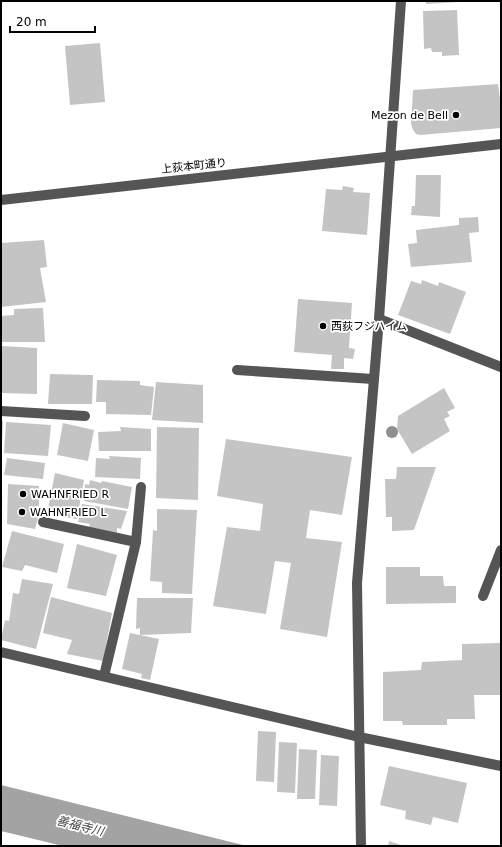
<svg xmlns="http://www.w3.org/2000/svg" width="502" height="847" font-family="'DejaVu Sans','Noto Sans JP',sans-serif">
<style>
.water{fill:#a3a3a3}
.building{fill:#c4c4c4}
.lines{fill:none;stroke-linecap:round;stroke-linejoin:round}
.minor{stroke:#555;stroke-width:10}
.tree{fill:#8f8f8f}
.poi-dot{fill:#000;stroke:#fff;stroke-width:1.5}
.labels{text-anchor:middle;dominant-baseline:central;stroke-width:3.5;stroke-linejoin:round;paint-order:stroke}
.poi-label{font-size:11px;fill:#000;stroke:#fff;text-anchor:start}
.street-label{font-size:11px;fill:#000;stroke:#fff}
.water-label{font-size:12px;font-style:italic;fill:#444;stroke:#fff}
</style>
<rect width="100%" height="100%" fill="#fff"/>
<!-- water -->
<path class="water" d="M1,785l246,61h-184l-62,-15z"/>
<!-- building -->
<g class="building">
<path d="M426,1h32v1l-32,2z"/>
<path d="M457,10l2,45 -17,1v-4h-10l-1,-4 -7,1 -1,-38z"/>
<path d="M100,43l5,59 -35,3 -5,-59z"/>
<path d="M498,84l3,22v22l-81,7 -4,-1 -3,-4 -2,-6 2,-34z"/>
<path d="M416,175h25l-1,42 -29,-2 1,-9h3z"/>
<path d="M343,186l11,2 -1,4 17,1 -3,42 -45,-4 4,-42 16,1z"/>
<path d="M478,217l1,15 -10,1 3,29 -61,5 -3,-23 9,-1 -1,-13 43,-5v-7z"/>
<path d="M44,240l3,27 -7,1 6,34 -45,5v-64z"/>
<path d="M422,280l16,6 1,-4 27,10 -16,42 -52,-19 13,-34 10,3z"/>
<path d="M298,299l54,4 -3,45 6,1 -2,10 -9,-1v11h-13l1,-14 -38,-3z"/>
<path d="M43,308l2,34h-44v-26l13,-1v-6z"/>
<path d="M1,346l36,2v46l-36,-1z"/>
<path d="M50,374l43,1 -1,29h-44z"/>
<path d="M97,380l43,1v4l14,2 -3,28 -45,-1v-12h-10z"/>
<path d="M156,382l47,3v38l-51,-3z"/>
<path d="M444,388l11,20 -8,4 3,4 -6,3 6,12 -38,23 -15,-25 1,-13z"/>
<path d="M1,421h2l-1,21h-1z"/>
<path d="M6,422l45,3 -3,31 -44,-3z"/>
<path d="M63,423l31,7 -6,31 -31,-6z"/>
<path d="M120,427l31,2v22h-52l-1,-19 23,-1z"/>
<path d="M157,427l42,1 -1,72 -42,-2z"/>
<path d="M226,439l126,18 -10,58 -32,-5 -4,28 36,4 -15,95 -47,-8 11,-66 -16,-2 -9,53 -53,-8 14,-79 33,4 3,-27 -46,-8z"/>
<path d="M109,456l32,2 -1,21 -45,-2 1,-19 14,1z"/>
<path d="M7,458l38,5 -2,16 -39,-4z"/>
<path d="M397,467h39l-22,63 -22,1v-14h-6l-1,-38h11z"/>
<path d="M55,473l29,7 -7,39 -30,-5z"/>
<path d="M90,480l11,3 1,-2 30,6 -4,22 -44,-8 1,-17 4,1z"/>
<path d="M8,484l31,2v20h-2l1,12 -3,11 -28,-5z"/>
<path d="M82,504l45,7 -6,18 -4,-1v5l-28,-6 1,-3 -12,-2z"/>
<path d="M157,509l40,1 -5,84 -30,-1v-11l-12,-1 3,-51 4,1z"/>
<path d="M12,531l52,13 -7,29 -32,-8 -3,6 -20,-4z"/>
<path d="M77,544l40,11 -11,41 -39,-8z"/>
<path d="M386,567h34v9h23l1,10h12v17l-70,1z"/>
<path d="M22,579l31,5 -17,65 -35,-9 4,-20 4,1 4,-28 6,1z"/>
<path d="M51,597l61,16 -9,48 -36,-7 5,-14 -29,-7z"/>
<path d="M137,598h56l-2,35 -51,2v-7l-4,1z"/>
<path d="M130,633l29,6 -9,41 -9,-2 1,-4 -20,-5z"/>
<path d="M501,643v52h-27l1,24h-28v6h-44l-1,-4h-19v-49l38,-2 1,-8 40,-2v-16z"/>
<path d="M258,731l18,1 -2,50 -18,-1z"/>
<path d="M279,742l18,1 -2,50 -18,-1z"/>
<path d="M299,749l18,1 -2,49h-18z"/>
<path d="M321,755l18,1 -2,50 -18,-1z"/>
<path d="M389,766l78,17 -9,40 -25,-6 -2,8 -26,-6 1,-8 -26,-6z"/>
<path d="M389,841l15,5h-16z"/>
</g>
<g class="lines">
<!-- minor -->
<g class="minor">
<path d="M1,200l500,-56"/>
<path d="M379,319l122,48"/>
<path d="M237,370l136,9"/>
<path d="M1,411l84,5"/>
<path d="M43,522l93,20"/>
<path d="M483,596l18,-46"/>
<path d="M1,652l358,85 142,29"/>
<path d="M104,676l32,-134 5,-55"/>
<path d="M361,846l-4,-263 22,-264 22,-318"/>
</g>
</g>
<!-- trees -->
<circle class="tree" cx="392" cy="432" r="6"/>
<!-- markers -->
<g class="poi-dot">
<circle cx="456" cy="115" r="4"/>
<circle cx="323" cy="326" r="4"/>
<circle cx="23" cy="494" r="4"/>
<circle cx="22" cy="512" r="4"/>
</g>
<g class="labels">
<!-- poi labels -->
<g class="poi-label">
<text x="448" y="115" text-anchor="end">Mezon de Bell</text>
<text x="331" y="326">西荻フジハイム</text>
<text x="31" y="494">WAHNFRIED R</text>
<text x="30" y="512">WAHNFRIED L</text>
</g>
<!-- street labels -->
<g class="street-label">
<text transform="translate(194 166) rotate(-6)">上荻本町通り</text>
</g>
<!-- water labels -->
<g class="water-label">
<text transform="translate(80 826) rotate(14)">善福寺川</text>
</g>
</g>
<!-- border -->
<rect width="502" height="847" fill="none" stroke="#000000" stroke-width="4"/>
<!-- scale -->
<path d="M10 26v6h85v-6" fill="none" stroke="#000000" stroke-width="2"/>
<text x="16" y="26" font-size="12" fill="#000000" stroke="#ffffff" stroke-width="3" paint-order="stroke">20 m</text>
</svg>
